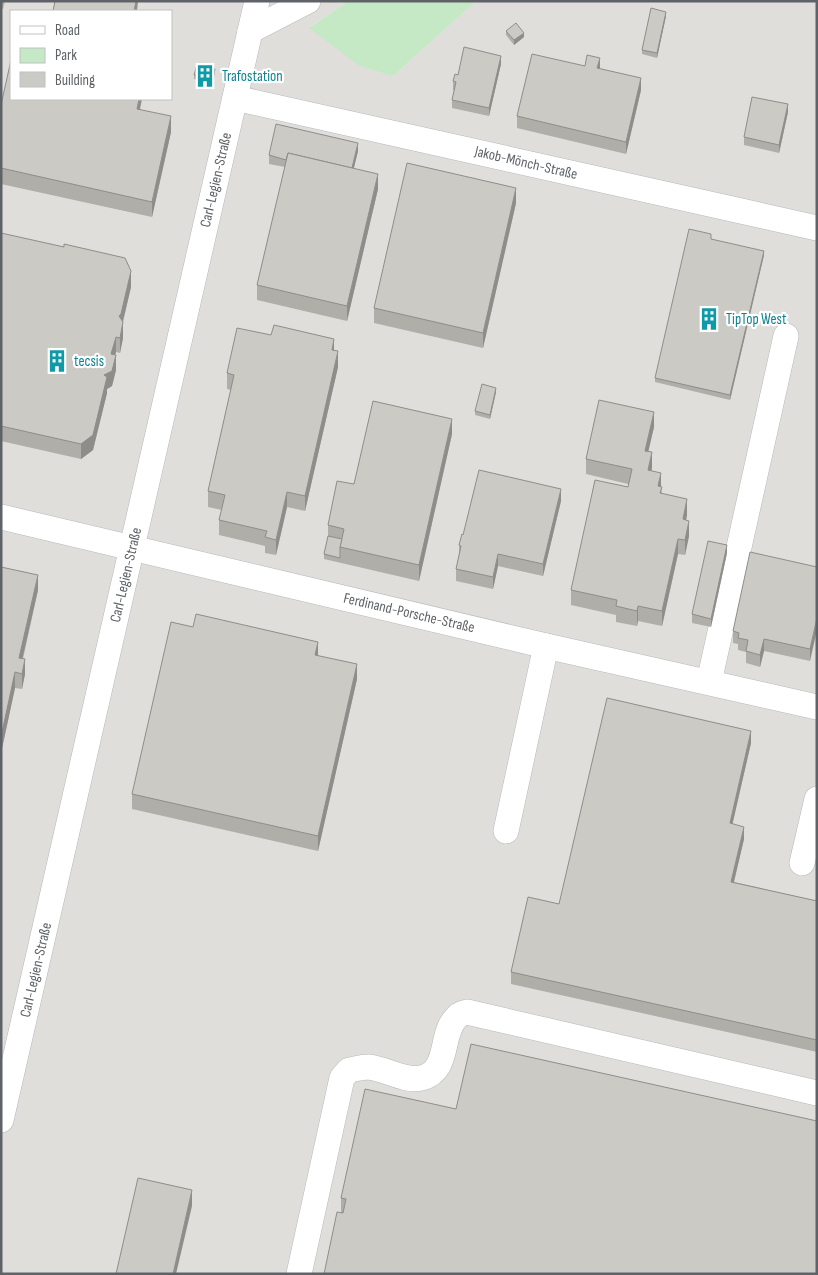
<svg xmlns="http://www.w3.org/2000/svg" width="818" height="1275" font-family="'Sofia Sans Condensed',sans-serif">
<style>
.industrial{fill:#e0deda;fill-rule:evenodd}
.green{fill:#c5e8c5}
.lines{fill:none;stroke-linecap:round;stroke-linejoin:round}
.minor-casing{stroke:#b5b8bc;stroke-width:26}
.minor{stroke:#fff;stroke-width:25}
.wall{fill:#afaea9}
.shaded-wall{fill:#8f8d8a}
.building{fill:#cccac5;stroke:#8f8d8a}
.labels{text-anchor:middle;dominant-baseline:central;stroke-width:4.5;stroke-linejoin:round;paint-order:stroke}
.culture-label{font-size:15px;fill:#0d838f;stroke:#fff;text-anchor:start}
.street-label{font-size:15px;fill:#5f6368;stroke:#fff}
</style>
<rect width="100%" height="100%" fill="#f1efe8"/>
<!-- industrial -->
<path class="industrial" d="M1,1h347l-38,26 83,49 83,-75h341v1273h-816zM11,11h160v88h-160z"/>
<!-- green -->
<path class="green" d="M348,1h128l-83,75 -33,-10 -51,-38z"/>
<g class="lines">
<defs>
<g id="minor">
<path d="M250,31l58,-30"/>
<path d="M235,98l582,130"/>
<path d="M1,517l545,129 271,61"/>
<path d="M709,682l77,-346"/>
<path d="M506,831l40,-185"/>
<path d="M802,863l15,-64"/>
<path d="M1,1120l256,-1119"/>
<path d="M299,1274l43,-196 7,-8c6,-1 13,-3 19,-3 17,1 36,15 53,11 30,-7 18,-45 36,-61 2,-3 7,-4 10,-5l350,81"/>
</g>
</defs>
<!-- minor casing -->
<use href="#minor" class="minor-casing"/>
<!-- minor -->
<use href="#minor" class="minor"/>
</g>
<!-- wall -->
<g class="wall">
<path d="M1,1h4l-2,8h-2z"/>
<path d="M666,16l-9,42 -15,-4v-4z"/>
<path d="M506,31l18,6 -10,8 -8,-10z"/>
<path d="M501,64l-12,52 -37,-8v-8l2,-10h-1v-9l5,-6z"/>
<path d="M600,69l41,21 -15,64 -109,-26v-12z"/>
<path d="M215,73l-2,10 -19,-4v-4z"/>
<path d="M1,105l139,4 31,23 -19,85 -151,-33z"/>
<path d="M788,112l-9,41 -35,-8v-8z"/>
<path d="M358,151l-4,17 24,21 -31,132 -90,-21v-15l28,-118 -16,-3v-9z"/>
<path d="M516,203l-33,145 -109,-25v-15z"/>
<path d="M1,233l130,54 -8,35v16l-3,15 -4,-1 -1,2 1,16 -4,16 -5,3v4l-14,57 -12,9 -80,-18z"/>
<path d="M711,239l53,16 -34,145 -75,-18v-4z"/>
<path d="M334,351l4,16 -33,144 -18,-4 -11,48 -11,-2v-7l-46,-11v-15l3,-10 -14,-3v-16l23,-101 -4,-1v-16z"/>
<path d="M496,392l-6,27 -15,-4v-4z"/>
<path d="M654,427l-6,24 4,16v4l9,15 1,8 25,21 -1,5 3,16 -4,19 -7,-1 -16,72 -24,-5 -1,5 -21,-4v-7l-45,-10v-15l57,-103v-3l-42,-10v-15z"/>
<path d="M452,434l-33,147 -95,-22v-5l4,-18v-11l26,-41z"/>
<path d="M561,501l-18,75 -45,-10 -5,23 -37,-8v-12l3,-14v-10l4,-10z"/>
<path d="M727,553l-16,74 -19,-4v-9z"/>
<path d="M1,567l37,23 -15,69 2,15 -3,15 -7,-1 -14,65z"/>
<path d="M817,567l-7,94 -46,-10 -4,16 -14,-4v-11l-8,-2v-6l-5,-1v-12z"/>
<path d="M318,655l39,24 -39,172 -186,-42v-15z"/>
<path d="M751,743l-19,81 12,15 -10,43 83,19v151l-306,-68v-12l48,-68z"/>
<path d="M456,1109l361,12 -493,153 17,-61v-15z"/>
</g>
<!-- shaded-wall -->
<g class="shaded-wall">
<path d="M136,1h2l-1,10h-3z"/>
<path d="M666,12v4l-9,42v-5z"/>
<path d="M524,33v4l-10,8v-5z"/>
<path d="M501,56v8l-12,52v-8z"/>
<path d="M600,58v12l-3,-2z"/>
<path d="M641,78v12l-15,64v-12z"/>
<path d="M139,99h3l-5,25v-15z"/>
<path d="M788,104v8l-9,41v-8z"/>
<path d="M171,116v16l-19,85v-15z"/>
<path d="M358,143v8l-8,32v-9z"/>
<path d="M378,174v15l-31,132v-15z"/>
<path d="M516,188v15l-33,145v-15z"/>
<path d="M764,251v4l-34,145v-5z"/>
<path d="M131,271v16l-10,42 -2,-13z"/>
<path d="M123,322v16l-3,15v-15z"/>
<path d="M116,337v15l-5,17v-15z"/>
<path d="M334,339v15l-2,-4z"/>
<path d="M338,351v16l-33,144v-15z"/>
<path d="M116,355v15l-4,16 -5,3v4l-14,57 -12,9v-15l23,-69z"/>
<path d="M496,388v4l-6,27v-4z"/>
<path d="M654,412v15l-9,39v-15z"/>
<path d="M452,419v15l-33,147v-16z"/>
<path d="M652,452v15l-4,18v-15z"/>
<path d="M661,473v15l-3,-2z"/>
<path d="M561,489v12l-18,75v-12z"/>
<path d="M287,492v15l-11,48v-15z"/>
<path d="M687,499v16l-4,20v-16z"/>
<path d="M689,521v15l-4,19v-15z"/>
<path d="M678,539v15l-16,72v-15z"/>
<path d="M727,545v8l-16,74v-8z"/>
<path d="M498,554v12l-5,23v-12z"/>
<path d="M38,575v15l-19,83v-15z"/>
<path d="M638,606v15l-1,5v-15z"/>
<path d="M817,618v12l-7,31v-12z"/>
<path d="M764,639v12l-4,16v-12z"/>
<path d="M318,642v15l-3,-2z"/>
<path d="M25,659v15l-3,15v-15z"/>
<path d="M357,664v15l-39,172v-15z"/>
<path d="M15,672v16l-14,65v-16z"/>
<path d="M751,731v12l-21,92v-12z"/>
<path d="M744,827v12l-13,55v-12z"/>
<path d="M192,1190v16l-16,68h-3z"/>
</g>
<!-- building -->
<g class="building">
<path d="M55,1h81l-2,10h-81z"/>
<path d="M651,8l15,4 -9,41 -15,-3z"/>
<path d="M516,23l8,10 -10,7 -8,-9z"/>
<path d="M464,47l37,9 -12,52 -37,-8 4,-18 -3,-1 2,-7 3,1z"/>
<path d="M532,54l53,12 2,-11 13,3 -3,10 44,10 -15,64 -109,-26z"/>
<path d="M11,60v39h128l-2,10 34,7 -19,86 -151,-34v-63z"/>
<path d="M197,65l18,4 -2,10 -19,-4z"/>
<path d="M752,97l36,7 -9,41 -35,-8z"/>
<path d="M276,124l82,19 -6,25 -64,-15 -2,7 -17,-5z"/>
<path d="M288,153l90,21 -31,132 -90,-21z"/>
<path d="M407,163l109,25 -33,145 -109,-25z"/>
<path d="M689,229l22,5v5l53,12 -34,144 -75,-17z"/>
<path d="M1,233l63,14v-3l61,14 6,13 -10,43 -2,2 4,6 -3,16 -4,-1 -5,17 5,1 -4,16 -8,4 3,2 -14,58 -12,9 -80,-18z"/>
<path d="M274,325l60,14 -2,11 6,1 -33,145 -18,-4 -11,48 -11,-3 2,-6 -48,-11 6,-25 -17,-4 26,-116 -7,-2 10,-45 34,7z"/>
<path d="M482,384l14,4 -6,27 -15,-4z"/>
<path d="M599,400l55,12 -9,39 7,1 -4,18 13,3 -3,13 4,1 -2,6 27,6 -4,20 6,2 -4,19 -7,-1 -16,72 -24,-5 -1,5 -21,-5 1,-6 -46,-10 24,-110 33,7 4,-18 -46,-10z"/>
<path d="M373,401l79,18 -33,146 -79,-18 4,-18 -16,-4 9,-44 17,3z"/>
<path d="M479,470l82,19 -18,75 -45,-10 -5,23 -37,-8 5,-23 -2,-1 3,-11 1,1z"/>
<path d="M328,536l14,3 -2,8v11l-16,-4z"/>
<path d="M708,541l19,4 -16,74 -19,-5z"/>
<path d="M750,552l67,15v51l-7,31 -46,-10 -4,16 -14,-4 2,-11 -10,-2 1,-5 -6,-2z"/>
<path d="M1,567l37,8 -19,83 6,1 -3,15 -7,-2 -14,65z"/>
<path d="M196,614l122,28 -3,13 42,9 -39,172 -186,-42 39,-172 22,5z"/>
<path d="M607,698l144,33 -21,92 14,4 -13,55 86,19v139l-306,-68 17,-75 31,7z"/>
<path d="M471,1044l346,77v153h-493l13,-62 6,1 3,-14 -5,-1 24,-109 91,20z"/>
<path d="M138,1178l54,12 -19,84h-57z"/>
</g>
<!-- icons -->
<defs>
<symbol id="building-bare" viewBox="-9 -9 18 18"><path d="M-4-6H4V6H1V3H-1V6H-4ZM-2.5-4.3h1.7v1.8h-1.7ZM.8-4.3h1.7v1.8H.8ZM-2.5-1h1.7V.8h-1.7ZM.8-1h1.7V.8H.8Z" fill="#0f9aa8" stroke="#fff" stroke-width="2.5" paint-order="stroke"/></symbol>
</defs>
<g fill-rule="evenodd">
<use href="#building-bare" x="189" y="60" width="32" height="32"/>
<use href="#building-bare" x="693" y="303" width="32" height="32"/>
<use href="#building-bare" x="41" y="345" width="32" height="32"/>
</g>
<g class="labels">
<!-- culture labels -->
<g class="culture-label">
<text x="222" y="76">Trafostation</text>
<text x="726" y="319">TipTop West</text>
<text x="74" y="361">tecsis</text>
</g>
<!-- street labels -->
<g class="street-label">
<text transform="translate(526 163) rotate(13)">Jakob-Mönch-Straße</text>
<text transform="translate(216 180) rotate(-77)">Carl-Legien-Straße</text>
<text transform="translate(126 575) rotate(-77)">Carl-Legien-Straße</text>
<text transform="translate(409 613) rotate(13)">Ferdinand-Porsche-Straße</text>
<text transform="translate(36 970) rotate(-77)">Carl-Legien-Straße</text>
</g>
</g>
<!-- border -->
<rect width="818" height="1275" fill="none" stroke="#5f6368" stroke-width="5"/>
<!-- legend -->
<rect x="10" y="10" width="162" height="90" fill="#ffffff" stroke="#bfc1c3"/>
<rect x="20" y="26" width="25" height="8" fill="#ffffff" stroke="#bfc1c3"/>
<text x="55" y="35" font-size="15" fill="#5f6368">Road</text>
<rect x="20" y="48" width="25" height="15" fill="#c5e8c5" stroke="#bfc1c3"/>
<text x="55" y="60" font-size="15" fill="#5f6368">Park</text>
<rect x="20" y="72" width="25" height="15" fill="#cccac5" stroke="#bfc1c3"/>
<text x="55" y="85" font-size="15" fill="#5f6368">Building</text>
</svg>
